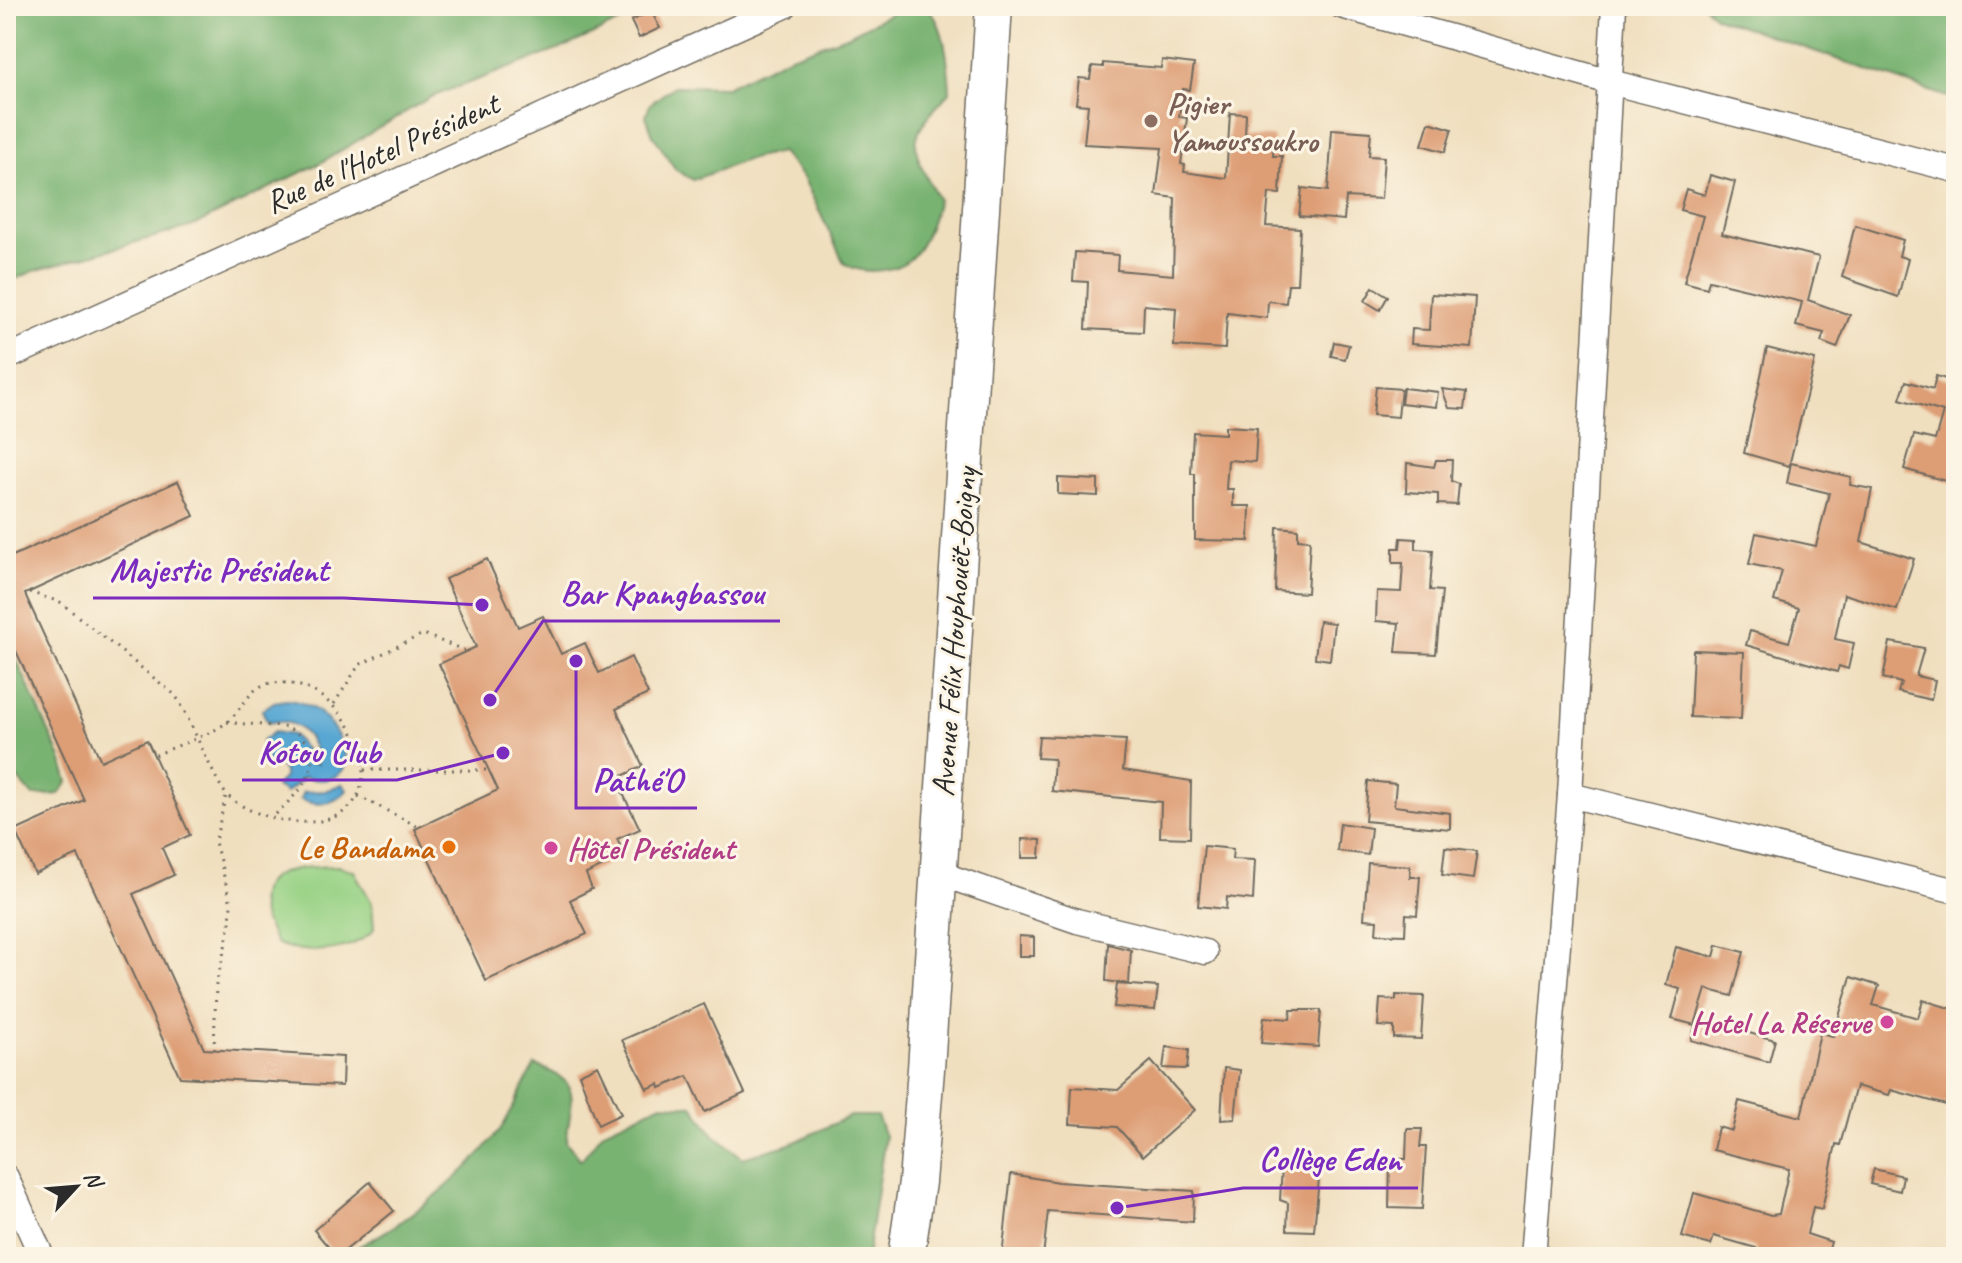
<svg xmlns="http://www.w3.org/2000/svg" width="1962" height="1263" font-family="Caveat,sans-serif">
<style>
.green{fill:#97d184;stroke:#617e58;stroke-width:2}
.forest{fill:#79b372;stroke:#526f4e;stroke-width:2}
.water{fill:#59a7d3;stroke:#42697f;stroke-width:2}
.building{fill:#dd9d75}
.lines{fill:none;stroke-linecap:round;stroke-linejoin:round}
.minor-casing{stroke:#706a5f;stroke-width:27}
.highway-casing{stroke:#706a5f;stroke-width:39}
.path{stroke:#706a5f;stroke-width:3;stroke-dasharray:2 6;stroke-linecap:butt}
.minor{stroke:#fff;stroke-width:24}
.highway{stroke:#fff;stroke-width:36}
.education-dot{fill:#8d6e63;stroke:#fcf5e5;stroke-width:3}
.food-dot{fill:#e8710a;stroke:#fcf5e5;stroke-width:3}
.hotel-dot{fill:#d1479c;stroke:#fcf5e5;stroke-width:3}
.labels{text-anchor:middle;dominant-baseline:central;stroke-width:6;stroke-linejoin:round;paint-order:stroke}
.education-label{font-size:32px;font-weight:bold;fill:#785e54;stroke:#fcf5e5;text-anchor:start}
.street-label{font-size:32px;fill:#2b2b2b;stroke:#fcf5e5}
.food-label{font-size:32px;font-weight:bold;fill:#c56008;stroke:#fcf5e5;text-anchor:end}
.hotel-label{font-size:32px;font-weight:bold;fill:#b23c85;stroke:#fcf5e5;text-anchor:start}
.leader{fill:none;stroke:#7b2cbf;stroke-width:3}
.callout-dot{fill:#7b2cbf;stroke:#fcf5e5;stroke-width:3}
.callout-label{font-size:34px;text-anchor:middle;font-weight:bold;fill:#7b2cbf;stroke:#fcf5e5;stroke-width:6;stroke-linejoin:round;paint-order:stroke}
</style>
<rect width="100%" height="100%" fill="#fcf5e5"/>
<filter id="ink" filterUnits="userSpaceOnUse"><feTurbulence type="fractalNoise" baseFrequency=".0125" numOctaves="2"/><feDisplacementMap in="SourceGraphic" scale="16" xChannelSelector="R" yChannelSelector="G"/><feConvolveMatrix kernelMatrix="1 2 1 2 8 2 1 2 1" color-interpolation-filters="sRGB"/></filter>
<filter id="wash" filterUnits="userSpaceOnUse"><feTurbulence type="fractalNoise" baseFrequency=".006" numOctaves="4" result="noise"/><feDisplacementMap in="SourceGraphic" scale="32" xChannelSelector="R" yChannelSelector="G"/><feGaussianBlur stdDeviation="1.8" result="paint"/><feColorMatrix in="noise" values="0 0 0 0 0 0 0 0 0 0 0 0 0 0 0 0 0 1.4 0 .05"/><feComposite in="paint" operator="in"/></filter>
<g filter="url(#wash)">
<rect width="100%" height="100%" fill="#f0dfbf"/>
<!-- green -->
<path class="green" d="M339,866l15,5 18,32 2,26c-19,24 -71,27 -98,14 -5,-10 -14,-24 -15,-35 -6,-44 49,-40 78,-42z"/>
<!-- forest -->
<g class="forest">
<path d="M6,6h649l-95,43 -129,48 -111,66 -127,63 -159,45 -28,12z"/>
<path d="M905,6c6,0 14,-1 19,1 22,10 25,63 26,85 -44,47 -42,51 -12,107 -5,18 -10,36 -21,52 -14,21 -54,26 -73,12l-40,-84 -23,-27 -35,8 -53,20 -17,-10 -23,-35 -7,-19 4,-12 24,-18 52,1 62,-30 61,-22z"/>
<path d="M1704,6h252v94l-240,-83z"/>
<path d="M6,637l55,121 7,24 -9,12 -26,2 -27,-31z"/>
<path d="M535,1065c50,18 36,31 31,77l15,18 23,-29 58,-27 31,2 21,29 29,23 50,-15 57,-27h27l8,20 -18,121h-531c62,-26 123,-74 164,-127 14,-20 22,-45 35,-65z"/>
</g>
<!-- water -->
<g class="water">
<path d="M287,700c34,3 54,31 60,63 -8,18 -26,20 -43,14l-18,16 -10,-6 8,-10v-6l-6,-6 -8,1 -9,-18 2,-8 11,-8 19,3 15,18 1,10 8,1c-2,-27 -21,-48 -49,-41l-6,-13 12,-8z"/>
<path d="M342,784l5,6c-13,15 -30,17 -47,9l3,-7 22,-1z"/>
</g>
<g id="blocks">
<!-- building -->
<g class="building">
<path d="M651,11l9,17 -21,10 -8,-17z"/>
<path d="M1162,60l32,4 -4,26 -7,-1 -4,28 8,1 -6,46 4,1 -1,7 42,6 4,-65 16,1 -1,22 29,1 -1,19h9l-2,38 -11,-1 -3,33 34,2 -3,56h-9l-2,19 -18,-2 -1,17 -40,-5 -2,36 -51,-3 2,-38 -32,-3 -1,27 -57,-3 2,-47 -15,-1 2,-29 43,3 -1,15 56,5 2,-77 -19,-3 6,-47 -78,-4 4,-39 -12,-1 3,-26 11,1 2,-13 11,1v-4l58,5z"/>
<path d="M1429,122l23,7 -7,23 -23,-7z"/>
<path d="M1332,129l39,3 -2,24 15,1 -3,42 -35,-2 -2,23 -45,-4 3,-28 26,3z"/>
<path d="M1710,175l25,7 -13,52 97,23 -11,43 42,15 -13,33 -16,-6 3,-9 -28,-7 6,-24 -93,-22 -2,8 -23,-6 19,-66 -23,-6 6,-21 19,6z"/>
<path d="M1855,225l48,15 -4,16 9,3 -10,38 -56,-20z"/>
<path d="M1373,287l15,9 -8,14 -15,-9z"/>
<path d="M1431,294l44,3 -3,51 -61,-4 1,-15 17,1z"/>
<path d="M1334,342l15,3 -4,14 -14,-3z"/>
<path d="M1767,348l48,12 -26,106 -45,-13z"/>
<path d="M1936,376l20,6v102l-52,-15 10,-34 21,5 8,-28 -43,-13 6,-18 27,8z"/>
<path d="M1376,387l25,2 -3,28 -25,-2z"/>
<path d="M1403,388l35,4 -2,15 -35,-4z"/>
<path d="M1442,389l25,3 -2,17 -16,-1z"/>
<path d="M1225,426l32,2 -2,34 -27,-2 -2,29h7v17h17l-1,35 -54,-1v-66h-4l2,-42 32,2z"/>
<path d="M1436,460h16l-1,21 8,3 -2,21 -19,-1v-10l-32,-2 1,-29 27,4z"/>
<path d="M1791,463l60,14 -1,8 22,4 -11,53 53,17 -17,51 -53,-16 -9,45 19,4 -6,26 -9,-3 -2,6 -91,-27 4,-14 39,11 10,-34 -25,-7 8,-30 -33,-7 7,-31 60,13 13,-53 -42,-10z"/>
<path d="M1058,478l40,2v16l-40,-2z"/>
<path d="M178,481l16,35 -169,78 76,167 46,-21 43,95 -28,13 12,27 -41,19 71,155 139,8 -1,29 -162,-9 -102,-222 -43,19 -20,-43 69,-31 -78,-171v-70z"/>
<path d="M1277,527l21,2v10l12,1 -3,53 -32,-2z"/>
<path d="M1401,538l15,1v10l17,1 -3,40 12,1 -6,63 -40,-2 3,-29 -23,-2 1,-30 24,1 2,-29h-10v-15h7z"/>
<path d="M487,559l31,68 25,-11 18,38 24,-11 14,30 32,-16 17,37 -32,15 27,57 -27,13 24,50 -23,10 8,17 -39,18 6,15 -22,11 17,34 -101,47 -71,-152 83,-39 -59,-126 37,-17 -31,-68z"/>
<path d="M1319,621l15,2 -4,37 -15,-2z"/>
<path d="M1890,642l34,6 -8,28 19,4 -4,20 -33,-8 3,-9 -18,-5z"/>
<path d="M1693,650l51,2 -3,67 -51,-2z"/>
<path d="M1039,736l87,4 -3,30 68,11 -1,57 -30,-1 1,-35 -109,-11 2,-32 -17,-1z"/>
<path d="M1368,781l28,3 -2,22 56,7v16l-85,-8z"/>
<path d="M1340,823l31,5 -3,27 -31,-4z"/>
<path d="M1022,839l19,1 -1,18h-18z"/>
<path d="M1204,846l29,3 -1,10 23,1 -2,40 -26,-3 -1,12 -28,-3z"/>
<path d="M1445,847l32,4 -4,28 -31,-4z"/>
<path d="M1368,863l42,3v11h10l-3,38 -11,-1 -1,21 -29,-1 1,-14 -13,-1z"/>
<path d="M1019,936l15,1v19h-15z"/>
<path d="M1108,944l23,6 -2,34 -23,-3z"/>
<path d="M1717,945l27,7 -12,44 -26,-7 -11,36 -23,-6 8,-30 -14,-4 10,-38 38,10z"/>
<path d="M1851,977l28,9 -6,19 45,13 5,-18 33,10v45l-10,50 -55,-15 -2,5 -33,-9 -16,59 -4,-1 -14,65 -9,-2 -6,27 24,8 -4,15h-74l3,-9 -42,-12 -3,9 -29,-8 12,-44 77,22 8,-1 10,-45 -76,-19 5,-23 14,4 7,-30 62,16 19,-84 13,3z"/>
<path d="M1117,984l41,3 -3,23 -41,-3z"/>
<path d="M1396,995l28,1 -3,43 -27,-1v-11l-16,-1 2,-27 16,1z"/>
<path d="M704,1004l41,89 -40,19 -17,-36 -28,12 -1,-4 -12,5 -25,-49z"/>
<path d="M1291,1010h30l-3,37 -57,-4 3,-26 26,2z"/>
<path d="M1697,1019l78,21 -6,22 -78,-22z"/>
<path d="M1166,1047l23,3 -2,19 -24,-1z"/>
<path d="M1151,1061l44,49 -52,46 -26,-29 -47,-3 2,-37 46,3z"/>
<path d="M598,1065l23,49 -23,11 -19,-51z"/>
<path d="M1224,1068l16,2 -5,49 -14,1z"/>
<path d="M1407,1129h15l-2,18h6l-4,62 -33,-1 1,-49h16z"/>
<path d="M1282,1166l38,2 -6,63 -27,-1 1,-27 -8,-3z"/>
<path d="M1874,1169l29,7 -3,15 -30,-7z"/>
<path d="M1011,1174l47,8 136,9 -1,31 -145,-11 -5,46h-41z"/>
<path d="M370,1182l24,29 -57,46 -23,-27z"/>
</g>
</g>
</g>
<g filter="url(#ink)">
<use href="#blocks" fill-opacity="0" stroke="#706a5f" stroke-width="2"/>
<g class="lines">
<defs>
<g id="minor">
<path d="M1341,6l269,76 346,88"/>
<path d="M6,358l779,-352"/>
<path d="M1570,795l386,96"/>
<path d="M938,873l139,48 128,31"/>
<path d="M6,1177l36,80"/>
<path d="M1533,1257l37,-462 44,-789"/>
</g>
<path id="highway" d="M906,1257l11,-75 9,-113 68,-1063"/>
</defs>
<!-- minor casing -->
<use href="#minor" class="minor-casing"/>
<!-- highway casing -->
<use href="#highway" class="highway-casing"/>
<!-- path -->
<g class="path">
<path d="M29,592l31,10 115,93c15,21 41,92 54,102 18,15 45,23 68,25 115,7 62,-148 -26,-139 -21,2 -30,29 -45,40 -19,14 -50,22 -72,33"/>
<path d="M334,704l25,-39 64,-31 43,17"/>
<path d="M227,722c19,3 38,2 56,5 8,1 16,7 21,13 24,29 -11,57 -31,77"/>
<path d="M364,770h124"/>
<path d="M358,796l61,31"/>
<path d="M214,1050l2,-65 14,-59 1,-23 -16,-61 11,-47"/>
</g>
<!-- minor -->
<use href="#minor" class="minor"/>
<!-- highway -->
<use href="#highway" class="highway"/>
</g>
</g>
<!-- markers -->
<circle class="education-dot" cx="1151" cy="121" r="8"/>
<circle class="food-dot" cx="449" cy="847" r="8"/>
<g class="hotel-dot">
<circle cx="551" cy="848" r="8"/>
<circle cx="1887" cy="1022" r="8"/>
</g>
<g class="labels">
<!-- education labels -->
<g class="education-label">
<text x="1167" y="103">Pigier<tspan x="1167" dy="37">Yamoussoukro</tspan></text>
</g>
<!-- street labels -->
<g class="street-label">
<text transform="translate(382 153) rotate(-24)">Rue de l'Hotel Président</text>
<text transform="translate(954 632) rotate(-86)">Avenue Félix Houphouët-Boigny</text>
</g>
<!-- food labels -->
<g class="food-label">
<text x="433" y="847">Le Bandama</text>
</g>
<!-- hotel labels -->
<g class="hotel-label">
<text x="567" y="848">Hôtel Président</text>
<text x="1871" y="1022" text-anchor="end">Hotel La Réserve</text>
</g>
</g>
<!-- callouts -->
<path class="leader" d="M482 605L344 598H93M490 700L543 621H780M503 753L397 780H242M576 661L576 808H697M1117 1208L1243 1188H1418"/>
<g class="callout-dot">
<circle cx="482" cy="605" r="8"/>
<circle cx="490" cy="700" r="8"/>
<circle cx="503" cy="753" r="8"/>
<circle cx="576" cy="661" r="8"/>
<circle cx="1117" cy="1208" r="8"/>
</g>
<g class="callout-label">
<text x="219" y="581">Majestic Président</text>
<text x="662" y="604">Bar Kpangbassou</text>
<text x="319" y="763">Kotou Club</text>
<text x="637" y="791">Pathé'O</text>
<text x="1330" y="1170">Collège Eden</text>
</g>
<!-- margin -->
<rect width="1962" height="1263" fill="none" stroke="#fcf5e5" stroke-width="32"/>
<!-- north arrow -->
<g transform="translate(76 1187) rotate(64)" stroke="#fcf5e5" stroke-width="6" paint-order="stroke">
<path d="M0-6L14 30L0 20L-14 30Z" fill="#2b2b2b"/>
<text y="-12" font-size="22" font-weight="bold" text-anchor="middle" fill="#2b2b2b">N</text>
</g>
</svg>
